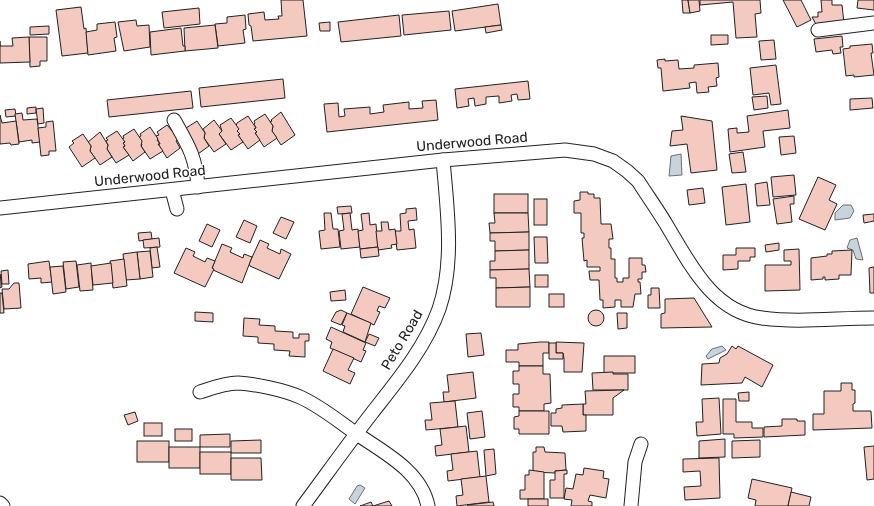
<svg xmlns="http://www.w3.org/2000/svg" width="874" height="506" font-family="Rubik,sans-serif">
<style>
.water{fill:#c7d3dd;stroke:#6f6f6f}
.building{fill:#f3c9c0;stroke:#222}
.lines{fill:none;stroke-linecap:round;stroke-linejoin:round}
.minor-casing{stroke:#222;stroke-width:15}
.minor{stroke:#fff;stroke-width:13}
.labels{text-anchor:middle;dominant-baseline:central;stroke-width:3;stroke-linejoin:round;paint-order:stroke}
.street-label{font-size:14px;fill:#222;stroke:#fff}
</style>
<rect width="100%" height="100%" fill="#fff"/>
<!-- water -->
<g class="water">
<path d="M681,154l1,21 -13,1 2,-20z"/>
<path d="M843,205h8l3,6 -4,7 -15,2v-7z"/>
<path d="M857,238l6,22 -7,-1 -3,-9 -6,-2 3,-8z"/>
<path d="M722,346l4,4 -18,9 -2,-3 6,-7z"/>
<path d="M360,485l5,3 -10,16 -6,-5 8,-13z"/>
</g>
<!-- building -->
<g class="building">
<path d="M281,0h22l4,36 -54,5 -2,-15 -2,-1 -1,-11 16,-2 1,8 14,-1 -1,-3h4z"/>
<path d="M682,0h6l2,13h-7z"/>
<path d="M688,0h11l1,11 -10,2z"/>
<path d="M700,0h60l1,13 -6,1 2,23 -21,1 -3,-36 -33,3z"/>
<path d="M783,0h18l10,20 -14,7z"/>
<path d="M821,0h11v5h10l2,18 -27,3 -5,-9h6v-5h4z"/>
<path d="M858,0h16v10l-17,-2z"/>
<path d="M498,4l3,21 -46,6 -3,-20z"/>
<path d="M81,7l3,22 2,-1 2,25 -26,3 -6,-46z"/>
<path d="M199,8l1,16 -36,4 -2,-16z"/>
<path d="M449,11l2,19 -47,5 -2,-20z"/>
<path d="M245,15l1,14 -3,1 2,13 -27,3 -3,-22 12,-1v-6z"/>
<path d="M399,15l2,21 -60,6 -3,-20z"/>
<path d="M136,20l1,6 12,-1 1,22 -26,4 -6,-29z"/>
<path d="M115,22l2,15 -3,1 2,13 -28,4 -2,-23 11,-2v-6z"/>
<path d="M330,22v9h-10l-1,-8z"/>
<path d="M215,25l3,23 -33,3 -1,-23z"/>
<path d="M501,25l1,5 -16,3 -1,-6z"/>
<path d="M49,26v8l-19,1v-8z"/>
<path d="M181,28l2,18h2v5l-34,4 -1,-23z"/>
<path d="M711,35h17v9l-17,1z"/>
<path d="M842,36l1,11h-3l1,6 -8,1 -1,-4 -16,2 -2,-13z"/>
<path d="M29,37h18v24h-7v5l-10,1z"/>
<path d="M29,37l1,25 -30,1v-22v5h13l-1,-8z"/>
<path d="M774,40l2,19 -15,1 -2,-19z"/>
<path d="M872,44l1,9h-2l3,22 -20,2v-2l-8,1 -3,-27 7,-1v-2z"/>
<path d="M665,59v2l13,-1 1,9 15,-1v-3l24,-2 1,14 -3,1 1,8 -9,1 1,5 -12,1 -1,-11 -7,1 1,5 -27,3 -2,-23h-3l-1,-8z"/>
<path d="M776,65l5,39 -10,1 -2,-12 -16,2 -3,-27z"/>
<path d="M283,79l2,19 -84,9 -2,-19z"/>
<path d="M528,81l2,18 -12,1 -1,-6 -6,1 1,6 -13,2v-7l-13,1v7l-11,2 -1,-8 -6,1 1,7 -12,2 -2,-19z"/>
<path d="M191,91l2,17 -84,9 -2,-17z"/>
<path d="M767,96l1,12 -14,2 -2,-13z"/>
<path d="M872,98l1,10 -23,2v-11z"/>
<path d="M436,100l2,20 -111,12 -3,-28 14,-1 1,14 6,-1 -1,-7 26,-2v7l14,-2 -1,-7 26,-3v7l14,-1 -1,-7z"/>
<path d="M36,107v6l-9,1v-6z"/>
<path d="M43,108l1,15 -6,1 -2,-15z"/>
<path d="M15,109l1,7 -10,1 -1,-7z"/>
<path d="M788,110l2,18 -27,3 2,16 -35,5 -2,-23 9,-1v5l12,-1 -2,-16z"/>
<path d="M281,112l14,23 -14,10 -9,-14 1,-5 -3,-4 2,-1 -1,-1z"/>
<path d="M22,113l1,7 14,-1 3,23 -8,1v-3l-13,2 -4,-28z"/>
<path d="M265,114l8,12 -1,5 5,7 -13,9 -9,-14 2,-1 -3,-3 2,-1 -2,-4 1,-1 -1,-2z"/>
<path d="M0,115l2,8 14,-2 3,23 -8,1 -1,-2 -10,1z"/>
<path d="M248,116l8,12 -2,1 3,3 -2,1 5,7 -12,9 -10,-14 2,-1 -3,-3 2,-2 -3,-3 1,-3z"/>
<path d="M681,116l31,5 5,49 -26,3 -4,-29 -17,2 2,-15 11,-1z"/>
<path d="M231,118l8,11 -2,2 3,3 -2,1 5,7 -12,8 -12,-16 3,-3 -2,-6z"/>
<path d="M214,120l8,11 -3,3 7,10 -12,8 -10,-14 1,-5 -2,-4z"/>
<path d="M53,121l3,30h-7v4l-8,1 -3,-28 8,-1v-5z"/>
<path d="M197,121l8,12 -1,5 5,8 -11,8 -15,-21 4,-3 -1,-2z"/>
<path d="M167,125l12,14 -3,2 4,7 -13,10 -9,-14h2l-4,-8 3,-1 -2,-3z"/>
<path d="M150,127l8,12 -1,1 3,4h-2l5,7 -13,8 -9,-13 1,-1 -3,-8 2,-1 -1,-2z"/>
<path d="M134,129l8,12 -1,5 4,6 -12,9 -10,-14 2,-1 -2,-3 2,-1 -3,-3 2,-1 -1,-2z"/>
<path d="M117,131l8,11 -2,1 2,3 -2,1 6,8 -13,8 -9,-14 1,-4 -2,-4 2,-1 -2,-2z"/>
<path d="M100,132l8,13 -1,4 5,8 -12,8 -10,-14 1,-5 -3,-4z"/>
<path d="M83,134l8,12 -1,5 5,7 -13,9 -13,-20 5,-4 -2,-2z"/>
<path d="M794,136l2,17 -15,2 -2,-18z"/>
<path d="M743,152l3,20 -14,1 -3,-19z"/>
<path d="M794,175l2,20 -23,2 -2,-20z"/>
<path d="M818,177l18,8 -7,15 8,4 -12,26 -26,-11z"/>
<path d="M767,182l3,23 -13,1 -2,-22z"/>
<path d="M746,184l4,38 -24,3 -4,-38z"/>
<path d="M703,188l2,15 -16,2 -2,-15z"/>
<path d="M580,192h8v2h6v4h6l1,26h10l2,15h-4v9h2v11h4v19h2v4h6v-4h6v-20h13v7h3l1,7h-4v7h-4v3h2l1,12h-6l-2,13h-12v-7h-6v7l-12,1v-8h-3l-1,-20h-9l-1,-9h11v-4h-13v-7l-3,1 -2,-23h2v-5h-3v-20h-7v-12l6,-1z"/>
<rect x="494" y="194" width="34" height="19"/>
<path d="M794,196v8h-4l2,18 -15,2 -4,-25z"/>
<rect x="534" y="199" width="13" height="26"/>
<path d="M351,206l1,7 -14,1 -1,-7z"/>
<path d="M416,208l1,12 -9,1 1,9 5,-1 2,19 -19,2 -2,-19h6l-1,-17 6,-1v-4z"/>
<path d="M324,213h7l2,16h5l2,18 -19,2 -2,-18 6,-1z"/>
<path d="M350,213l2,17 6,-1 2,18 -19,2 -2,-18 5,-1 -2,-16z"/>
<path d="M369,213l1,12 6,-1 2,23 -18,2 -2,-18 5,-1 -2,-16z"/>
<path d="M494,213h34l1,19 -39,1 -1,-10h6z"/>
<path d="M874,214v7l-10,2 -1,-8z"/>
<path d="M281,217l13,5 -8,17 -13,-6z"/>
<path d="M244,220l13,6 -7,17 -14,-6z"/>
<path d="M381,222h7l1,8 6,-1 2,15 -6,1 1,3 -14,2 -2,-19h6z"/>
<path d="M207,224l13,6 -8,17 -13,-6z"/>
<path d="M151,232l1,7 -13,2 -1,-8z"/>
<path d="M529,232v18l-34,1v-10h-5v-8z"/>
<path d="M534,237h13l1,26h-13z"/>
<path d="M159,238l1,9 -16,1 -1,-8z"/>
<path d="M260,240l9,4 -2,4 13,6 1,-5 10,5 -12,25 -29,-13 -1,-2z"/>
<path d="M779,243v7l-13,2 -1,-7z"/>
<path d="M222,244l10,4 -2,4 13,6 1,-4 8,3 -10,26 -29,-13 -1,-2z"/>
<path d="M157,247l3,20 -8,1 -2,-20z"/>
<path d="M378,247l1,9 -18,2 -1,-9z"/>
<path d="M186,248l9,4 -2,4 12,6 2,-4 8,3 -3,7 2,1 -9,18 -31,-14z"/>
<path d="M736,248h19v9h-5v4h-12v8l-15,1v-15h13z"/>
<path d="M799,249l1,41 -35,1v-26h26v-4h-7v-11z"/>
<path d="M529,250v19l-39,1v-9h5v-10z"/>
<path d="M852,250l-1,25h-12v4l-14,1v-3h-2v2l-12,1v-22l16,-2v-2h5v-3z"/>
<path d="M150,251l3,26 -13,2 -3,-27z"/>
<path d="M137,252l3,27 -14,1 -3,-26z"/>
<path d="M124,259l3,27 -14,2 -3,-27z"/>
<path d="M49,261l3,21 -11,1v-5l-12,1 -1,-15z"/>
<path d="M76,261l3,26 -13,2 -3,-27z"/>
<path d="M91,263l2,27 -13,1 -3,-26z"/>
<path d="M111,263l2,20 -20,2 -2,-19z"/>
<path d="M63,266l3,26 -13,2 -3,-27z"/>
<path d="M874,267v26h-4l-1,-25z"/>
<path d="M529,269l1,18 -34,1v-10h-6v-8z"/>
<path d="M8,270l1,14h-7l-1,-13z"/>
<path d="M0,274l2,13 -2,1z"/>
<rect x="535" y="275" width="13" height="12"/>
<path d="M14,283h5l2,25 -17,1 -2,-20h7z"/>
<path d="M363,287l27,11 -5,10 -6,-2 -2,5 3,1 -6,13 -23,-11z"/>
<path d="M530,287v20h-34v-19z"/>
<path d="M651,288h8l1,20h-12v-13h3z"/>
<path d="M345,290l1,10 -15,1 -1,-9z"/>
<path d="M0,293h2l2,20h-4z"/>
<rect x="549" y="294" width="15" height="13"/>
<path d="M694,298l18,29 -51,1v-14l4,-1v-14z"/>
<circle cx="596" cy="318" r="8"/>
<path d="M341,310l6,3 -6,12 -10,-4 5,-9z"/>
<path d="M195,312l18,1v9l-18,-1z"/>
<path d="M347,313l24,10 -6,19 -22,-10 2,-6 -3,-1z"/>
<path d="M617,313h10v15l-9,1z"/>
<path d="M244,318l16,1 -1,6 16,1v5l18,1v6h6v-4h10v7h-4v16l-16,-1 1,-5 -16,-1v-6l-16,-1v-6l-15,-1z"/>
<path d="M331,327l35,16 -3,7 3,1 -5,11 -31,-14 2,-6 -6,-3z"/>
<path d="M481,333l3,22 -16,2 -2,-23z"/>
<path d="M369,334l10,4 -4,8 -10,-4z"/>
<path d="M540,342h9v11h-6v13h-24v-4h-13v-12h12v-6z"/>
<path d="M556,342l28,1 -2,29h-18v-13l-1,-6h-7z"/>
<path d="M549,343h7v10h7v6h-14z"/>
<path d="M732,346l4,3 2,-3 35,19 -11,22 -17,-10 -3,6 -41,2 1,-21 17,-1 1,-5 7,-4z"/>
<path d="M333,349l21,9 -6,12 7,3 -5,11 -27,-13z"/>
<rect x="604" y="356" width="31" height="17"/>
<path d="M519,366h24v8h7l1,29 -7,1v7h-25v-4h-6v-13h6v-10h-6v-13h6z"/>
<path d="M473,372l3,26 -32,4 -1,-10h6l-2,-17z"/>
<path d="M613,372v2h15v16h-35l-1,-17z"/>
<path d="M841,383h11v7h3v13l-2,1v7h18l1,17 -59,2v-16h11v-23h17z"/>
<path d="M624,390l-11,8v17h-30v-11h3l-1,-13z"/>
<path d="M749,392v9h-10l-1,-8z"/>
<path d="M719,398l2,36 -24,2 -1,-14h7l-1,-23z"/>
<path d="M723,399h13v23h16v6h11v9l-29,1v-4h-11z"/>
<path d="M455,401l3,26 -32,3 -1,-10h7l-2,-17z"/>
<path d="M583,404v11h3v16l-23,1 -1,-6h-11v-13h5v-4l6,-1v-3z"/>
<path d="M482,411l3,26 -15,2 -3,-26z"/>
<path d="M519,411h30v23h-30v-5h-5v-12l5,-1z"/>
<path d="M135,412l3,9 -10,4 -4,-10z"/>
<path d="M782,419h15v2h8v14l-41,2v-10l18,-1z"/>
<rect x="144" y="423" width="18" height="13"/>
<path d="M466,426l3,26 -33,4 -1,-10 7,-1 -2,-16z"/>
<rect x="175" y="429" width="17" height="12"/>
<path d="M230,434v13h-30v-12z"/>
<path d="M725,439v18l-26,1v-17z"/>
<path d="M261,440v13h-30v-12z"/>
<path d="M760,440v17l-28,1v-17z"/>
<rect x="137" y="441" width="32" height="21"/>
<path d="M874,446v33l-7,1 -3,-33z"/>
<rect x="169" y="447" width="31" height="21"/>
<path d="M536,447h8l1,5 20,1 1,17 -11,1v2l-22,-1v-20h3z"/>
<path d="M494,449l2,25 -10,2 -2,-26z"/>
<path d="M477,451l3,26 -32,4 -1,-10 6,-1 -2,-16z"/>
<rect x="200" y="452" width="31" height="22"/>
<path d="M231,458h30l1,22h-31z"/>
<path d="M719,458l1,40 -35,2 -1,-13 17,-1 -1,-15 -17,1v-13z"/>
<path d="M584,468l20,3 -1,7 6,1 -3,19 -16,-3 -2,6 4,1v4h-21l1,-6 -8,-1 2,-11 7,1 3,-15 7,1z"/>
<path d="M529,470l15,2v27h-24v-9h5v-15h4z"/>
<path d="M567,470v4h-3v24h-14v-18h5v-9z"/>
<path d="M486,476l3,26 -32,4 -1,-10 7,-1 -2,-16z"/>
<path d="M752,479l40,9 -4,18h-33l1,-6 -8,-2z"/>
<path d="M791,492l20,5 -2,9h-21z"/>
<rect x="528" y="499" width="20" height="7"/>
<path d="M389,501l3,5h-32l11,-4 2,4z"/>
<path d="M493,502l1,4h-26l-1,-1z"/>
</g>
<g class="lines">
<defs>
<g id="minor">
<path d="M818,30l56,-7"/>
<path d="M174,120c14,25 22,37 24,67"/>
<path d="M172,190l5,19"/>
<path d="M0,208l443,-48 122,-10 29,4 19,7 14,10 11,10c9,14 19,28 28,43 23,38 46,88 96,94 36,5 75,0 112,0"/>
<path d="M200,392c12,-4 25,-9 38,-9 18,1 46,7 62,14 20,9 37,23 54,35 27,19 67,38 74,74"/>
<path d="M0,503l3,3"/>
<path d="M303,506c23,-31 45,-62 69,-93 25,-32 53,-65 67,-104 16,-47 8,-101 4,-149"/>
<path d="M631,506l4,-44 6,-18"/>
</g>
</defs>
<!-- minor casing -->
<use href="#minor" class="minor-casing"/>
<!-- minor -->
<use href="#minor" class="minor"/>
</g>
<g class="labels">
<!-- street labels -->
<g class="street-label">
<text transform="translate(472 142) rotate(-5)">Underwood Road</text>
<text transform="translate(150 176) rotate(-6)">Underwood Road</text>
<text transform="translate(402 340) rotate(-59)">Peto Road</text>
</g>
</g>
</svg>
